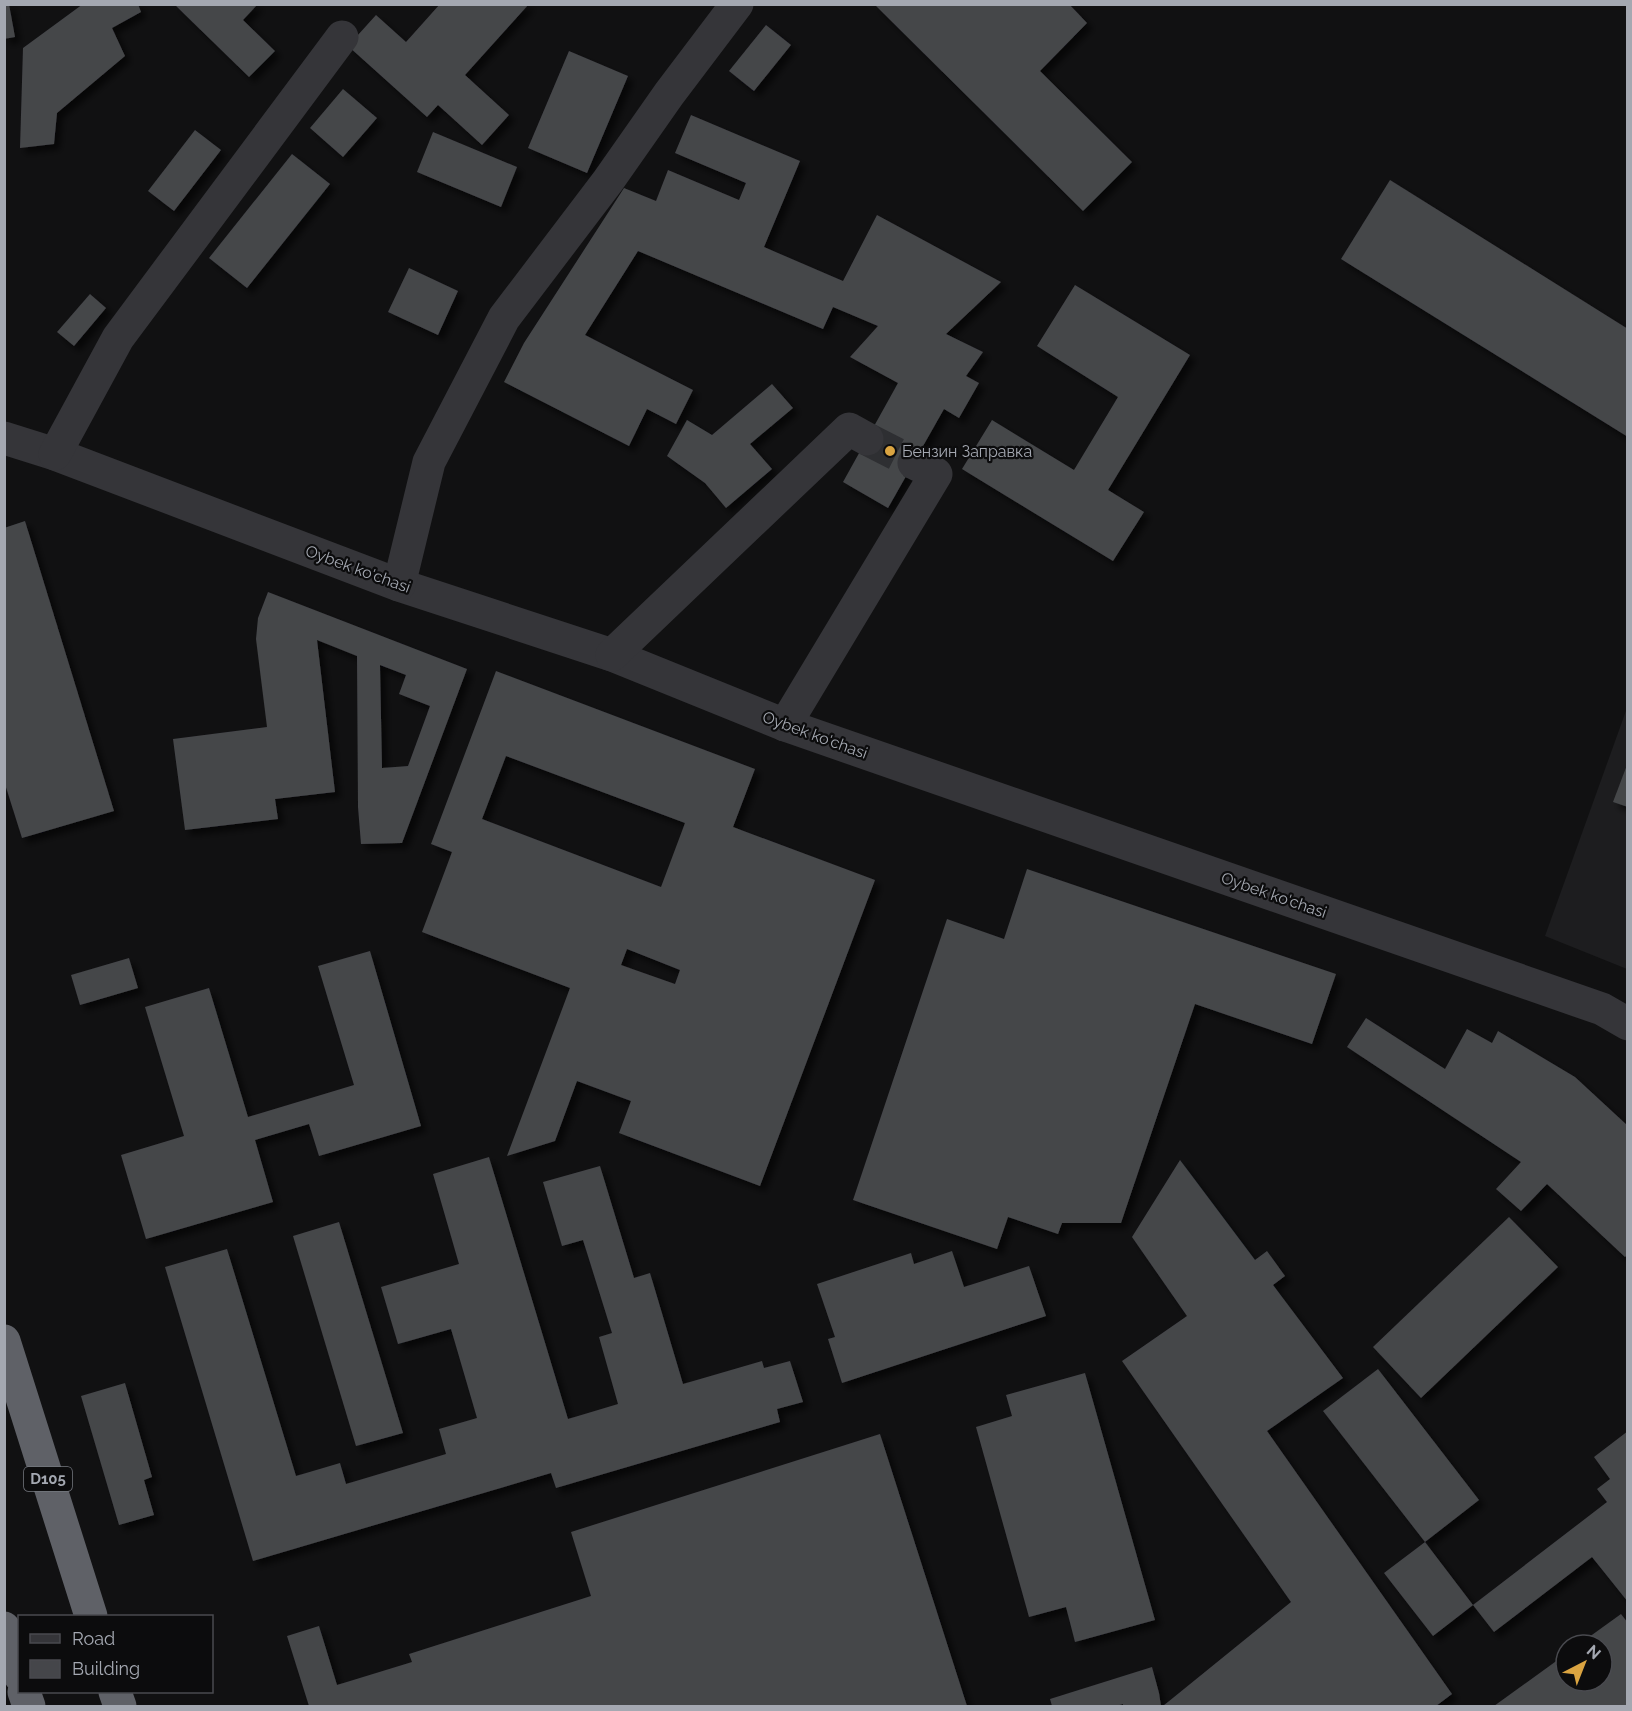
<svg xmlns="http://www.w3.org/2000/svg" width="1632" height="1711" font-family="Raleway,sans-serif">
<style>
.built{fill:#1d1d1f}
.building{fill:#45464a;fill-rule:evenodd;filter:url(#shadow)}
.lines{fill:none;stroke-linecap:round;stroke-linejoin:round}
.minor-tunnel{stroke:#2e2f32;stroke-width:33;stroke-dasharray:33 16;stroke-linecap:butt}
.minor{stroke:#353539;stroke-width:33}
.highway{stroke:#5f6167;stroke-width:33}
.poi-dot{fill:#daa441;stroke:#0c0c0d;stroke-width:2}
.labels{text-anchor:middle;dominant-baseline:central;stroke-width:4.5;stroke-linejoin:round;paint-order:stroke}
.shield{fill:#0c0c0d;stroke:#767980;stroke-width:1.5}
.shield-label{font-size:15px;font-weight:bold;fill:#a4a8b1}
.poi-label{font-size:16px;fill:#a4a8b1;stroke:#0c0c0d;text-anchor:start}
.street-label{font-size:16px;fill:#a4a8b1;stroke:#0c0c0d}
</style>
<defs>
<filter id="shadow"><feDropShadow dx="5.5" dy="5.5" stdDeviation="3" flood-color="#0009"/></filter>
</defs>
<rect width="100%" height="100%" fill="#111112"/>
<!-- built -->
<path class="built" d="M1627,708v261l-82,-33z"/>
<!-- building -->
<g class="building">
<path d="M4,4h5l6,33 -11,2z"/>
<path d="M83,4h55l3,8 -29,16 13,28 -68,57 -3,31 -34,4 3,-100z"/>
<path d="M174,4h84l-15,16 32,31 -26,26z"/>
<path d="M440,4h89l-64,71 44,40 -27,30 -44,-40 -11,12 -79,-71 28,-31 30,27z"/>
<path d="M874,4h195l18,19 -47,48 92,91 -49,49z"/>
<path d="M766,25l25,20 -37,46 -25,-20z"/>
<path d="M569,51l59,25 -41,97 -59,-25z"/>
<path d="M343,89l34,29 -34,39 -33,-29z"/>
<path d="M691,115l109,46 -36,86 79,34 34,-66 124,67 -55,52 37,18 -17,24 13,7 -20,35 -15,-9 -56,99 -45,-26 55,-99 -48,-26 28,-31 -45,-19 -10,22 -185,-78 -53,84 108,55 -17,34 -29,-15 -18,37 -125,-64 20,-39 100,-155 32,13 12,-31 71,30 7,-17 -71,-30z"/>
<path d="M195,130l26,20 -47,61 -26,-20z"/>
<path d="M433,132l84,35 -16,40 -84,-35z"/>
<path d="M292,154l38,30 -83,104 -38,-30z"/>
<path d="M1390,180l238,149v108l-287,-178z"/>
<path d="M409,268l49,23 -20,44 -50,-23z"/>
<path d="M1075,285l115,70 -82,135 36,22 -31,49 -151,-92 30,-49 82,50 44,-73 -81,-51z"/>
<path d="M90,294l16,14 -32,38 -17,-14z"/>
<path d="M772,384l21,24 -43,36 22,25 -46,39 -21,-25 -38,-27 20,-36 25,15z"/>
<path d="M25,521l89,290 -92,27 -18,-57v-253z"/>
<path d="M268,592l199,77 -65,174 -41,1 -3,-37 -1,-151 -40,-16 18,152 -60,7 3,20 -93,11 -12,-91 94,-12 -11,-88 2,-21zM380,665l26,10 -7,19 31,12 -22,60 -26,2z"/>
<path d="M496,671l259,98 -22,58 142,53 -115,306 -141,-53 12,-32 -54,-20 -22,60 -48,15 63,-168 -148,-56 30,-80 -21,-8zM506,756l179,67 -24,64 -179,-68zM627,949l53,21 -5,14 -54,-19z"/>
<path d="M1627,765h1v42l-15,-5z"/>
<path d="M1027,869l309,105 -24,70 -117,-40 -74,219h-59l-4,11 -50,-17 -11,32 -144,-49 94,-281 57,20z"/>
<path d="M370,951l51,175 -102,30 -10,-32 -54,16 18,62 -127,37 -25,-84 63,-19 -39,-129 64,-19 39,129 106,-32 -36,-119z"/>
<path d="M129,958l9,30 -58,17 -9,-30z"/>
<path d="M1366,1018l79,51 22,-40 25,14 6,-12 77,46 53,49v128l-3,3 -78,-73 -26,27 -25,-22 25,-27 -174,-115z"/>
<path d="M489,1157l79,262 50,-15 -19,-67 13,-4 -29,-93 -21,6 -19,-64 57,-16 34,112 16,-5 33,111 79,-23 2,7 26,-7 13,41 -26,7 3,13 -224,66 -5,-15 -298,88 -88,-294 62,-18 69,227 44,-13 6,21 100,-30 -7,-25 38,-11 -26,-89 -53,15 -17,-57 78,-23 -26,-90z"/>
<path d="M1180,1160l75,100 12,-9 18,25 -12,9 70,93 -76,53 185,263 -16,12h-273l128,-104 -169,-241 65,-45 -55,-79z"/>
<path d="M1509,1217l49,50 -137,131 -48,-51z"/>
<path d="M339,1222l64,211 -47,13 -63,-210z"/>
<path d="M952,1251l12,36 65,-21 17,50 -204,67 -14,-44 7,-2 -18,-53 94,-31 3,11z"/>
<path d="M1378,1369l101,131 -54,42 -102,-131z"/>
<path d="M1085,1373l70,247 -80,22 -9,-35 -37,10 -53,-190 36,-11 -6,-21z"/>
<path d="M125,1383l27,94 -8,3 10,35 -35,10 -38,-129z"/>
<path d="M1628,1431v171l-36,-45 -98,75 -21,-27 -40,31 -49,-63 41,-31 48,63 134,-103 -10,-13 13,-10 -16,-22z"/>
<path d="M880,1434l87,272h-658l-22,-70 32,-10 18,59 75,-23 -3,-8 182,-58 -20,-64z"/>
<path d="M1621,1614l7,9v83h-134l72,-52v27h36v-36h-24z"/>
<path d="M1152,1667l7,26 2,13h-38v-2l-7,2h-64l-2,-7z"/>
</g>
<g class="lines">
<!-- minor-tunnel -->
<path class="minor-tunnel" d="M867,439l47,24"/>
<!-- minor -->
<g class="minor">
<path d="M4,438l51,16 344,131 213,70 173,70 817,284 26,15"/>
<path d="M55,454l63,-116 224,-301"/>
<path d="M399,585l30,-123 75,-144 104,-137 61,-87 68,-90"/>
<path d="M612,655l237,-226 18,10"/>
<path d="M785,725l151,-251 -22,-11"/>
</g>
<!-- highway -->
<g class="highway">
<path d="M4,1341l87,275"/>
<path d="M4,1628l16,48"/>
<path d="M24,1692l5,14"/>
<path d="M115,1692l5,14"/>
</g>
</g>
<!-- markers -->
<circle class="poi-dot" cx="890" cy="451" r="6"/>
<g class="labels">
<!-- shield labels -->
<rect class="shield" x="24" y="1467" width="48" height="24" rx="4.5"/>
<g class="shield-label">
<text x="48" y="1479">D105</text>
</g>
<!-- poi labels -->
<g class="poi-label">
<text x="902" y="451">Бензин Заправка</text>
</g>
<!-- street labels -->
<g class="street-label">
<text transform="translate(358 569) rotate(20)">Oybek ko'chasi</text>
<text transform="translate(815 735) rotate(20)">Oybek ko'chasi</text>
<text transform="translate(1274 895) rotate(19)">Oybek ko'chasi</text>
</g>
</g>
<!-- border -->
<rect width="1632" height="1711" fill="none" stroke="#a4a8b1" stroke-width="12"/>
<!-- legend -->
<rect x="18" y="1615" width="195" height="78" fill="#0c0c0d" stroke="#494a4f" stroke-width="1.5"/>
<rect x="30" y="1634" width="30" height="9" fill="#353539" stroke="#494a4f" stroke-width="1.5"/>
<text x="72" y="1645" font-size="18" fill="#a4a8b1">Road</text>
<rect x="30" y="1660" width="30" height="18" fill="#45464a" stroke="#494a4f" stroke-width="1.5"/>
<text x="72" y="1675" font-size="18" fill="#a4a8b1">Building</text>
<!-- north arrow -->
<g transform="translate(1584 1663) rotate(42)"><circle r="28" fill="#0c0c0d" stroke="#494a4f" stroke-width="1.5"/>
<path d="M0-4.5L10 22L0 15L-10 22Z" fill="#daa441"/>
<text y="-9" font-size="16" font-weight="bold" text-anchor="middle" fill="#a4a8b1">N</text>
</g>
</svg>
